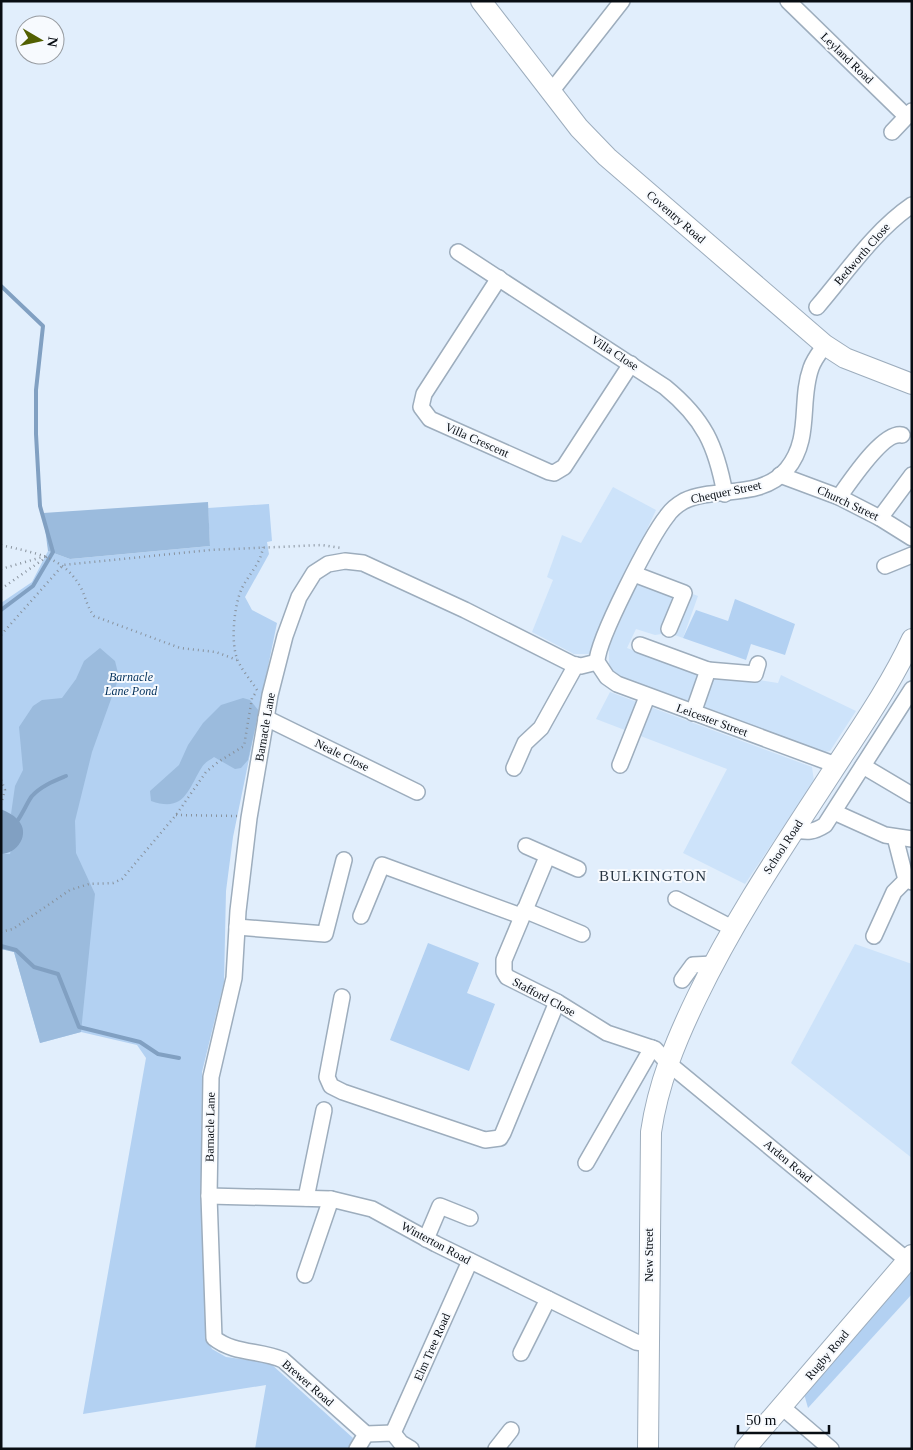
<svg xmlns="http://www.w3.org/2000/svg" width="913" height="1450" font-family="'Times New Roman',serif">
<style>
.built{fill:#cde3fa}
.green{fill:#b3d1f2}
.forest{fill:#9bbbdd}
.water{fill:#81a0c2}
.lines{fill:none;stroke-linecap:round;stroke-linejoin:round}
.stream{stroke:#81a0c2;stroke-width:4}
.minor-casing{stroke:#9dadbd;stroke-width:18}
.major-casing{stroke:#9dadbd;stroke-width:22}
.path{stroke:#88929d;stroke-width:2.5;stroke-dasharray:1 4;stroke-linecap:butt}
.minor{stroke:#fff;stroke-width:15}
.major{stroke:#fff;stroke-width:20}
.labels{text-anchor:middle;dominant-baseline:central;stroke-width:4;stroke-linejoin:round;paint-order:stroke}
.street-label{font-size:12px;fill:#080d13;stroke:#f7fafe}
.park-label{font-size:12px;font-style:italic;fill:#002f5a;stroke:#f7fafe}
.quarter-label{font-size:15px;letter-spacing:1px;fill:#283542;stroke:#f7fafe}
</style>
<rect width="100%" height="100%" fill="#e1eefc"/>
<!-- built -->
<g class="built">
<path d="M613,487l43,23 -67,144h-15l-42,-22 21,-52 -6,-3 15,-42 19,8z"/>
<path d="M641,574l57,22 -15,42 -14,-5 -14,2 -19,-6 -9,19 83,32 11,-6 57,9 3,-8 75,36 -26,40 -10,2 -45,-14 -160,-65 -6,-10v-17z"/>
<path d="M610,692l202,75 2,14 -69,103 -62,-31 44,-84 -131,-50z"/>
<path d="M855,944l57,20v194l-121,-95z"/>
</g>
<!-- green -->
<g class="green">
<path d="M269,504l3,37 -5,1 2,12 -24,43 7,13 25,13 -44,214 -7,54 -2,91 -22,90 -1,123 5,141 6,13 14,8 44,6 83,75 -5,11h-93l11,-64 -183,29 63,-356 -9,-13 -56,-13 -41,11 -26,-91 -13,-3v-346l31,-21 16,-31 22,8 140,-13 -2,-38z"/>
<path d="M735,599l60,25 -10,31 -34,-11 -5,16 -63,-22 13,-28 32,11z"/>
<path d="M428,943l51,20 -12,30 28,11 -26,67 -79,-31z"/>
<path d="M912,1266v28l-104,114 -5,-18z"/>
</g>
<!-- forest -->
<g class="forest">
<path d="M208,502l2,44 -140,13 -22,-8 -5,-38z"/>
<path d="M100,648l15,13 4,16 -27,75 -17,69 1,32 19,41 -14,138 -41,11 -26,-91 -13,-3v-95h9l8,-34 -7,-6 4,-28 8,-16 -4,-43 14,-21 9,-6 20,-2 14,-19 8,-18z"/>
<path d="M243,698l7,2 9,11 -11,49 -7,8 -6,1 -21,-12c-4,3 -10,6 -12,10 -14,22 -17,46 -51,34l-1,-10 29,-26 9,-20 15,-22 18,-18z"/>
</g>
<!-- water -->
<path class="water" d="M1,809c6,3 13,6 17,11 13,14 -1,34 -17,34z"/>
<g class="lines">
<!-- stream -->
<g class="stream">
<path d="M1,286l42,40 -7,64v44l4,72 13,46 -20,34 -32,24"/>
<path d="M18,820c5,-7 11,-21 14,-24 9,-10 22,-15 34,-20"/>
<path d="M1,946l15,4 18,17 24,7 21,53 61,15 18,12 21,4"/>
</g>
<defs>
<g id="minor">
<path d="M788,1l118,115"/>
<path d="M550,93l72,-92"/>
<path d="M892,132l20,-21"/>
<path d="M458,252l207,135c39,32 51,58 60,107"/>
<path d="M499,278l-75,116 -3,13 9,12 119,53 5,1 10,-6 67,-103"/>
<path d="M817,307c30,-35 57,-76 95,-102"/>
<path d="M825,345c-5,7 -11,14 -14,23 -12,33 1,71 -24,101 -26,31 -71,17 -103,32 -7,4 -13,9 -17,15 -16,20 -70,124 -70,146l10,15 10,7 219,81"/>
<path d="M780,475l59,22 41,21 32,20"/>
<path d="M839,497c11,-15 44,-66 63,-62"/>
<path d="M880,518l32,-43"/>
<path d="M885,566l27,-11"/>
<path d="M634,574l50,19 -15,36"/>
<path d="M640,645l68,25 -15,43"/>
<path d="M708,670l47,4 3,-10"/>
<path d="M266,718l151,74"/>
<path d="M620,765l27,-68"/>
<path d="M863,766l49,29"/>
<path d="M514,768l11,-25 16,-15 35,-63"/>
<path d="M834,812l51,23 27,4"/>
<path d="M794,829c13,4 20,3 31,-4l87,-136"/>
<path d="M895,837l10,39 7,6"/>
<path d="M526,846l52,23"/>
<path d="M547,857l-43,103v12l3,5 50,25 50,31 48,16 13,14 239,197"/>
<path d="M676,899l56,29"/>
<path d="M524,910l58,24"/>
<path d="M361,916l21,-51 139,51"/>
<path d="M237,927l88,7 19,-74"/>
<path d="M874,936l20,-44 14,-14"/>
<path d="M682,980l11,-15 20,-1"/>
<path d="M342,997l-15,80 4,9 12,6 142,48 15,-2 3,-5 54,-131"/>
<path d="M586,1163l66,-115"/>
<path d="M209,1196l122,3 41,10 64,35 200,98 13,2"/>
<path d="M306,1198l18,-88"/>
<path d="M426,1239l14,-33 30,12"/>
<path d="M305,1275l26,-76"/>
<path d="M521,1353l27,-54"/>
<path d="M782,1407l49,42"/>
<path d="M393,1433l77,-172"/>
<path d="M357,1449l9,-15"/>
<path d="M411,1449l-10,-6 -8,-10 -27,1 -83,-74c-23,-10 -49,-6 -69,-22l-5,-142 2,-119 23,-99 4,-67 11,-93 21,-123 15,-59 14,-39 15,-24 14,-9 17,-3 18,2 102,47 107,54 9,2 16,-4"/>
<path d="M496,1449l15,-19"/>
</g>
<g id="major">
<path d="M481,1l98,127 28,29 218,188 20,13 67,26"/>
<path d="M648,1449l3,-317c7,-48 25,-92 46,-135 38,-79 87,-151 135,-225 28,-43 58,-86 80,-133"/>
<path d="M745,1449l167,-194"/>
</g>
</defs>
<!-- minor casing -->
<use href="#minor" class="minor-casing"/>
<!-- major casing -->
<use href="#major" class="major-casing"/>
<!-- path -->
<g class="path">
<path d="M1,545c33,8 63,11 80,43 5,10 6,19 13,28l86,32 36,4 21,8"/>
<path d="M1,569l45,-13"/>
<path d="M1,589l47,-33"/>
<path d="M1,635l62,-70 147,-15 112,-5 19,3"/>
<path d="M257,690c-6,-10 -14,-18 -19,-29 -8,-17 -4,-56 4,-73 7,-14 19,-25 21,-41"/>
<path d="M1,780l4,10 -4,14"/>
<path d="M176,815l61,1"/>
<path d="M1,932l12,-3 57,-39 19,-6 24,-1 9,-4 54,-64 30,-43 12,-10 26,-16 8,-48 5,-7"/>
</g>
<!-- minor -->
<use href="#minor" class="minor"/>
<!-- major -->
<use href="#major" class="major"/>
</g>
<g class="labels">
<!-- street labels -->
<g class="street-label">
<text transform="translate(847 58) rotate(44)">Leyland Road</text>
<text transform="translate(676 217) rotate(41)">Coventry Road</text>
<text transform="translate(862 254) rotate(-49)">Bedworth Close</text>
<text transform="translate(615 353) rotate(33)">Villa Close</text>
<text transform="translate(477 440) rotate(24)">Villa Crescent</text>
<text transform="translate(726 492) rotate(-12)">Chequer Street</text>
<text transform="translate(848 503) rotate(25)">Church Street</text>
<text transform="translate(712 720) rotate(20)">Leicester Street</text>
<text transform="translate(265 727) rotate(-80)">Barnacle Lane</text>
<text transform="translate(342 755) rotate(26)">Neale Close</text>
<text transform="translate(783 847) rotate(-57)">School Road</text>
<text transform="translate(544 997) rotate(28)">Stafford Close</text>
<text transform="translate(210 1127) rotate(-89)">Barnacle Lane</text>
<text transform="translate(788 1161) rotate(40)">Arden Road</text>
<text transform="translate(436 1243) rotate(28)">Winterton Road</text>
<text transform="translate(649 1255) rotate(-90)">New Street</text>
<text transform="translate(432 1347) rotate(-66)">Elm Tree Road</text>
<text transform="translate(827 1355) rotate(-50)">Rugby Road</text>
<text transform="translate(308 1383) rotate(41)">Brewer Road</text>
</g>
<!-- park labels -->
<g class="park-label">
<text x="131" y="677">Barnacle<tspan x="131" dy="14">Lane Pond</tspan></text>
</g>
<!-- quarter labels -->
<g class="quarter-label">
<text x="653" y="876">BULKINGTON</text>
</g>
</g>
<!-- border -->
<rect width="913" height="1450" fill="none" stroke="#080d13" stroke-width="5"/>
<!-- north arrow -->
<g transform="translate(40 40) rotate(99)"><circle r="24" fill="#f7fafe" stroke="#979ba0"/>
<path d="M0-4L9 19L0 12L-9 19Z" fill="#526002"/>
<text y="-8" font-size="14" font-weight="bold" text-anchor="middle" fill="#080d13">N</text>
</g>
<!-- scale -->
<path d="M738 1425v8h91v-8" fill="none" stroke="#080d13" stroke-width="2.5"/>
<text x="746" y="1425" font-size="15" fill="#080d13" stroke="#f7fafe" stroke-width="4" paint-order="stroke">50 m</text>
</svg>
